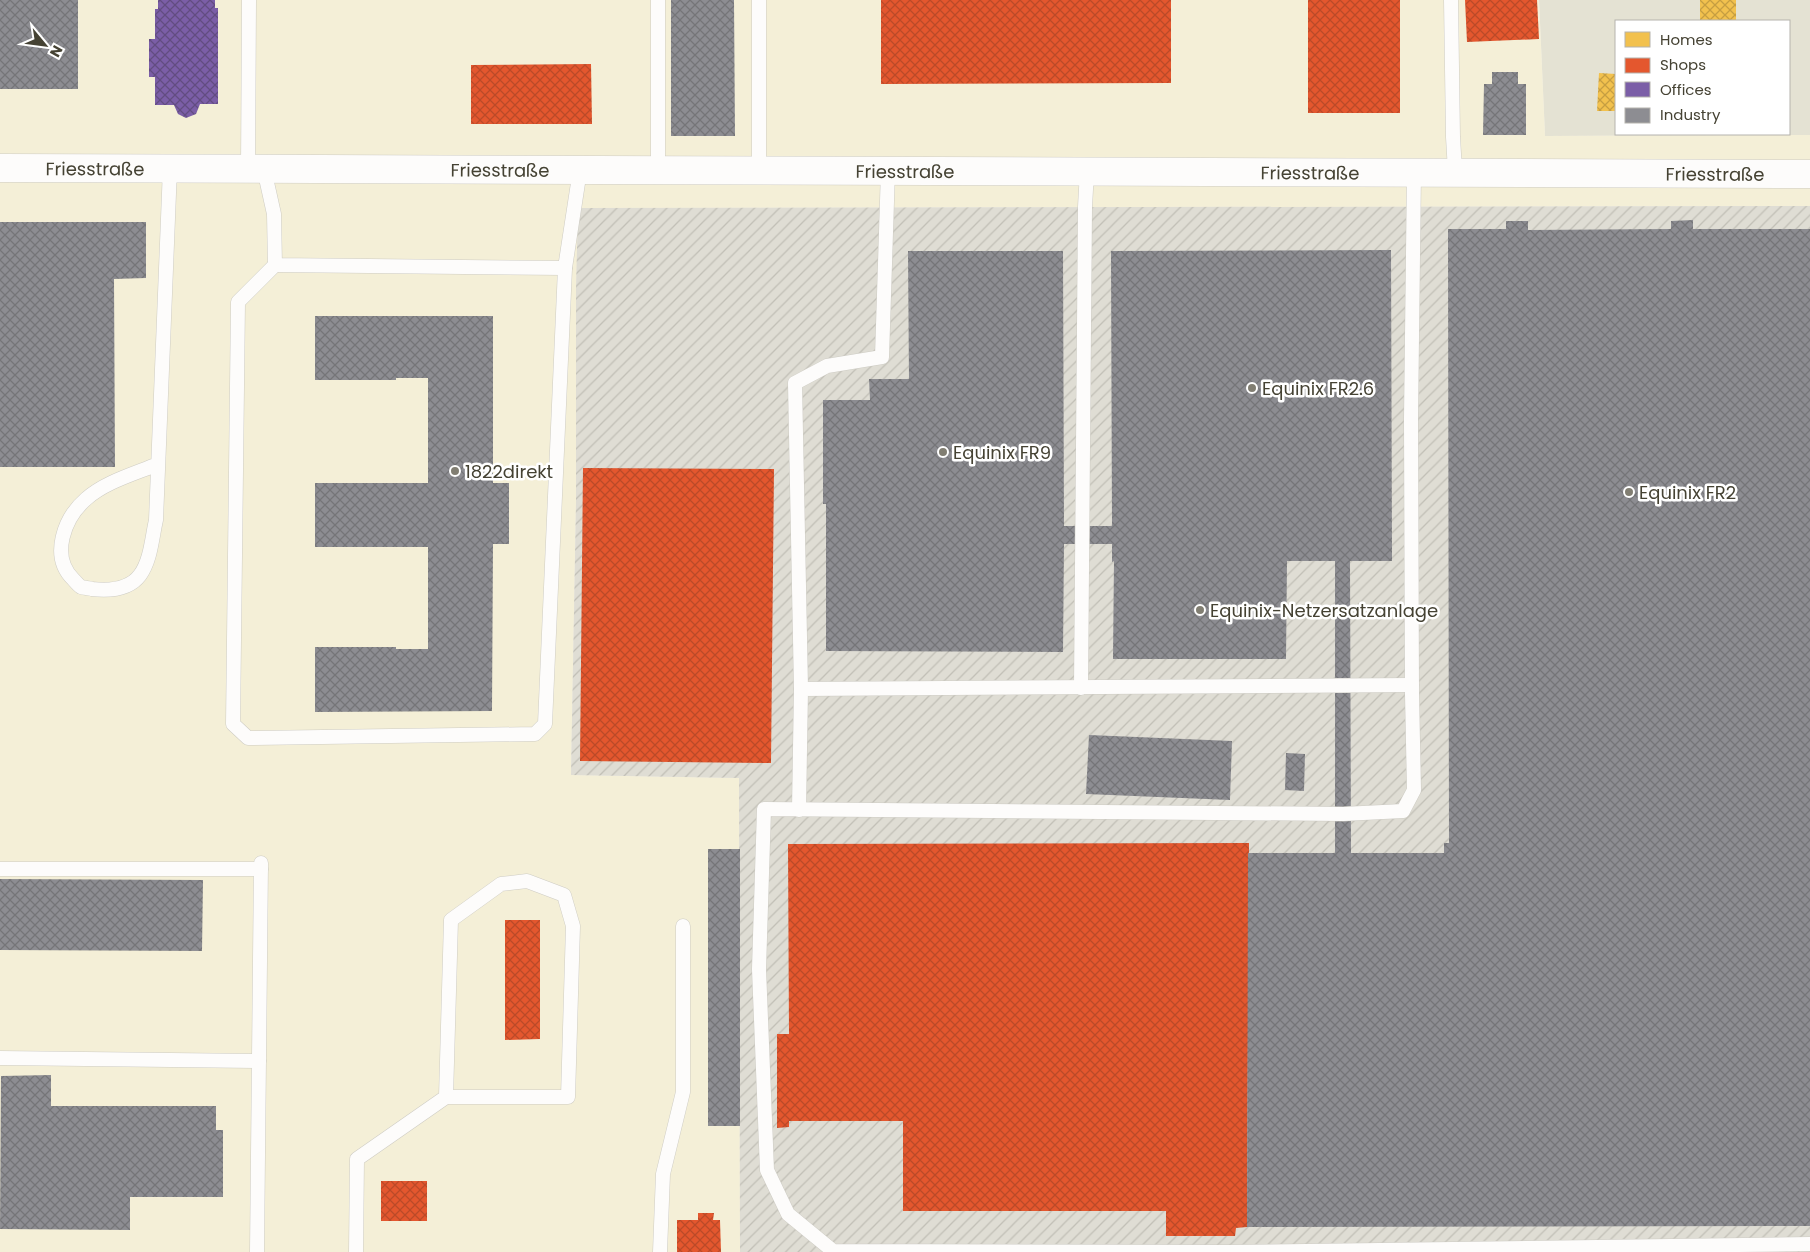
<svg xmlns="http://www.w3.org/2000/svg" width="1810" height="1252" font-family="Poppins,sans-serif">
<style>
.residential{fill:#e4e2d3;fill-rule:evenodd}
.commercial{fill:#f4efd7}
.industrial{fill:url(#industrial-furrows)}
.homes{fill:url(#homes-cross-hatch)}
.shops{fill:url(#shops-cross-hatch)}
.offices{fill:url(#offices-cross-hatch)}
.industry{fill:url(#industry-cross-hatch)}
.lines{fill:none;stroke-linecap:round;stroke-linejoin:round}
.service-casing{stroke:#ceccc4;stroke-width:15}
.minor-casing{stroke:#ceccc4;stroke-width:29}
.service{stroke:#fdfcfb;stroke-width:14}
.minor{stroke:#fdfcfb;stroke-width:28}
.poi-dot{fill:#817e72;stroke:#fff;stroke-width:2}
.labels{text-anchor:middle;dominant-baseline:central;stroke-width:5;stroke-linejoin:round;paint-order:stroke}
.street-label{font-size:18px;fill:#454233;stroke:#fff}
.poi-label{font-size:18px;fill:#454233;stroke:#fff;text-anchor:start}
</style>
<defs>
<pattern id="industrial-furrows" width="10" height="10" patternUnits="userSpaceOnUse" patternTransform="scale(1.25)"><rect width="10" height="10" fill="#dfddd4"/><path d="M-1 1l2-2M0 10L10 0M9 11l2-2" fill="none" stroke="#c1bfb6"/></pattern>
<pattern id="homes-cross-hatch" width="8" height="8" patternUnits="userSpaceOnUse" patternTransform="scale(1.25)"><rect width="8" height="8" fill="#f2c14e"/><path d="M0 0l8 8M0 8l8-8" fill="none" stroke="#c69e41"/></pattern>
<pattern id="shops-cross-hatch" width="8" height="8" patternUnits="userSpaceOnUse" patternTransform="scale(1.25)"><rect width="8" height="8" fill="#e4572e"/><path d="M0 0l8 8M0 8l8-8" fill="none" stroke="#bb4a28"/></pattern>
<pattern id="offices-cross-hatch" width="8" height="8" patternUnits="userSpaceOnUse" patternTransform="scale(1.25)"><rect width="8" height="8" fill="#7b5ea7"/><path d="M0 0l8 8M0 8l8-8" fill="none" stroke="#624c81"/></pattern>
<pattern id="industry-cross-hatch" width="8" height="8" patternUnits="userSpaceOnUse" patternTransform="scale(1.25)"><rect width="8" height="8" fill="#8d8d92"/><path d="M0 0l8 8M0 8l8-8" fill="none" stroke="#757578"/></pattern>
</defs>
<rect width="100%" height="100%" fill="#f0eee6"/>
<!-- residential -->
<path class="residential" d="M1539,0h271v135l-265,1zM1616,21h173v113h-173z"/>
<!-- commercial -->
<path class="commercial" d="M0,0h1539l6,136 265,-1v71l-1231,2 -3,81v214l-5,272 168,3 1,474h-740z"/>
<!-- industrial -->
<path class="industrial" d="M1810,206v1046h-1070l-1,-474 -168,-3 5,-272v-214l2,-81z"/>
<!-- homes -->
<g class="homes">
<rect x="1700" y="0" width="36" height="20"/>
<path d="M1599,73l17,1v37h-19z"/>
</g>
<!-- shops -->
<g class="shops">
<path d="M881,0h290v83l-290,1z"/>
<rect x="1308" y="0" width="92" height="113"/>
<path d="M1465,0h72l2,39 -72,3z"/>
<path d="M591,64l1,60h-121v-59z"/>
<path d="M583,468l191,1 -3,294 -191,-2z"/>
<path d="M1249,843l-2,384 -11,1 -1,8h-69v-25h-263v-90h-114v6l-12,1v-94h12l-1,-190z"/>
<path d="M505,920h35v119l-35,1z"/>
<rect x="381" y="1181" width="46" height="40"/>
<path d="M698,1213h16l-1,7h7l1,32h-44v-32h21z"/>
</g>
<!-- offices -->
<path class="offices" d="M158,0h57v8h3v96h-18l-4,10 -10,4 -8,-4 -4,-9h-19v-28h-6v-38h6v-30h3z"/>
<!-- industry -->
<g class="industry">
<rect x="0" y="0" width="78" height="89"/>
<path d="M671,0h63l1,136h-64z"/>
<path d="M1492,72h26v12h8v51h-43l1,-51h8z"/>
<path d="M1693,220v9h117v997l-563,1 1,-374h87v-292h-48l-1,98h-173l1,-98 -2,1v-18h-48l-1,108 -237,-1v-147h-3v-104h47l-1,-21h40l-1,-128h155l1,275h48l-1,-275 280,-1 1,311h-42l1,292h93v-10h5l-1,-614h58v-8h22v9l143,-1v-8z"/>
<path d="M0,222h146v56l-32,1 1,188h-115z"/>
<path d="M315,316h178v167h16v61h-16l-1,167 -177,1v-65h81v2h32v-102h-113v-64h113v-105h-32v2h-81z"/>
<path d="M1089,735l143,6 -2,59 -144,-6z"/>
<path d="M1286,753l19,1 -1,37 -19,-1z"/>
<rect x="708" y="849" width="32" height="277"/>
<path d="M0,879l203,1 -1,71 -202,-1z"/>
<path d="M51,1075v31h165v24h7v67h-93v33l-130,-1 1,-153z"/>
</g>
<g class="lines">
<defs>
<g id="service">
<path d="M658,0v170"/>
<path d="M1451,0l2,137 2,34"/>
<path d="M248,169l1,-169"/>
<path d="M264,169l10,45 1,51 290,3 15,-98"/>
<path d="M759,170v-170"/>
<path d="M1414,172l-3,247 1,275 2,96 -11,21 -60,3 -579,-5 -5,160 8,201 21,44 45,37 395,1 582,-8"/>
<path d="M275,265l-37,37 -5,422 15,14 287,-4 10,-10 20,-456"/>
<path d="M158,464c-24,10 -53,18 -72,35 -22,19 -36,57 -13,80 2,2 5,6 8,8 3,1 8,1 11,2 18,2 37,1 48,-14 11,-15 12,-38 16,-55l14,-352"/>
<path d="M1081,688l4,-481 2,-36"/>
<path d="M801,689l-6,-306 32,-17 55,-9 6,-187"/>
<path d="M799,810l2,-121 611,-4"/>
<path d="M0,869h261"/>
<path d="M0,1058l259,3"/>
<path d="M257,1252l4,-389"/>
<path d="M356,1252l1,-93 89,-62h122l5,-171 -9,-31 -37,-14 -26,3 -50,36 -5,177"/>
<path d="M660,1252l3,-78 20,-82v-166"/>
</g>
<g id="minor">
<path id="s1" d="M0,168l1810,6"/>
</g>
</defs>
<!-- service casing -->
<use href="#service" class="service-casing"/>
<!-- minor casing -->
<use href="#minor" class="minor-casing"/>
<!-- service -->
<use href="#service" class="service"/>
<!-- minor -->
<use href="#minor" class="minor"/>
</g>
<!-- markers -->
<g class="poi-dot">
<circle cx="1252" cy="388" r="5"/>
<circle cx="943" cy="452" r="5"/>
<circle cx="455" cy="471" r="5"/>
<circle cx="1629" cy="492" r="5"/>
<circle cx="1200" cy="610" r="5"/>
</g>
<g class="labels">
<!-- street labels -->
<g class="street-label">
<text stroke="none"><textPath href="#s1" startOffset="95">Friesstraße</textPath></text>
<text stroke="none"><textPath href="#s1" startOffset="500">Friesstraße</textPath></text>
<text stroke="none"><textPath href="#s1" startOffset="905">Friesstraße</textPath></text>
<text stroke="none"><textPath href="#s1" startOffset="1310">Friesstraße</textPath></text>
<text stroke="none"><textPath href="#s1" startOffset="1715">Friesstraße</textPath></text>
</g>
<!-- poi labels -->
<g class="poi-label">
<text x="1262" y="388">Equinix FR2.6</text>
<text x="953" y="452">Equinix FR9</text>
<text x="465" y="471">1822direkt</text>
<text x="1639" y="492">Equinix FR2</text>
<text x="1210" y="610">Equinix-Netzersatzanlage</text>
</g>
</g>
<!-- legend -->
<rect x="1615" y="20" width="175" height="115" fill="#ffffff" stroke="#b5b3ad"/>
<rect x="1625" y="32" width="25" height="15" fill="#f2c14e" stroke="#b5b3ad"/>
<text x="1660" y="45" font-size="15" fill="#454233">Homes</text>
<rect x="1625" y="58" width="25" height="15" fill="#e4572e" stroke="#b5b3ad"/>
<text x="1660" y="70" font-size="15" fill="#454233">Shops</text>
<rect x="1625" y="82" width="25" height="15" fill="#7b5ea7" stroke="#b5b3ad"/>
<text x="1660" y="95" font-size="15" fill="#454233">Offices</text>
<rect x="1625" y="108" width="25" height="15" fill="#8d8d92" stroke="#b5b3ad"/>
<text x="1660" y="120" font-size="15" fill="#454233">Industry</text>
<!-- north arrow -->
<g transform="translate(45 45) rotate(119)" stroke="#ffffff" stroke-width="4" paint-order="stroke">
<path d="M0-4L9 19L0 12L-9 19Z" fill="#454233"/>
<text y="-8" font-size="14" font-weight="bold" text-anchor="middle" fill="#454233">N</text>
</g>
</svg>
